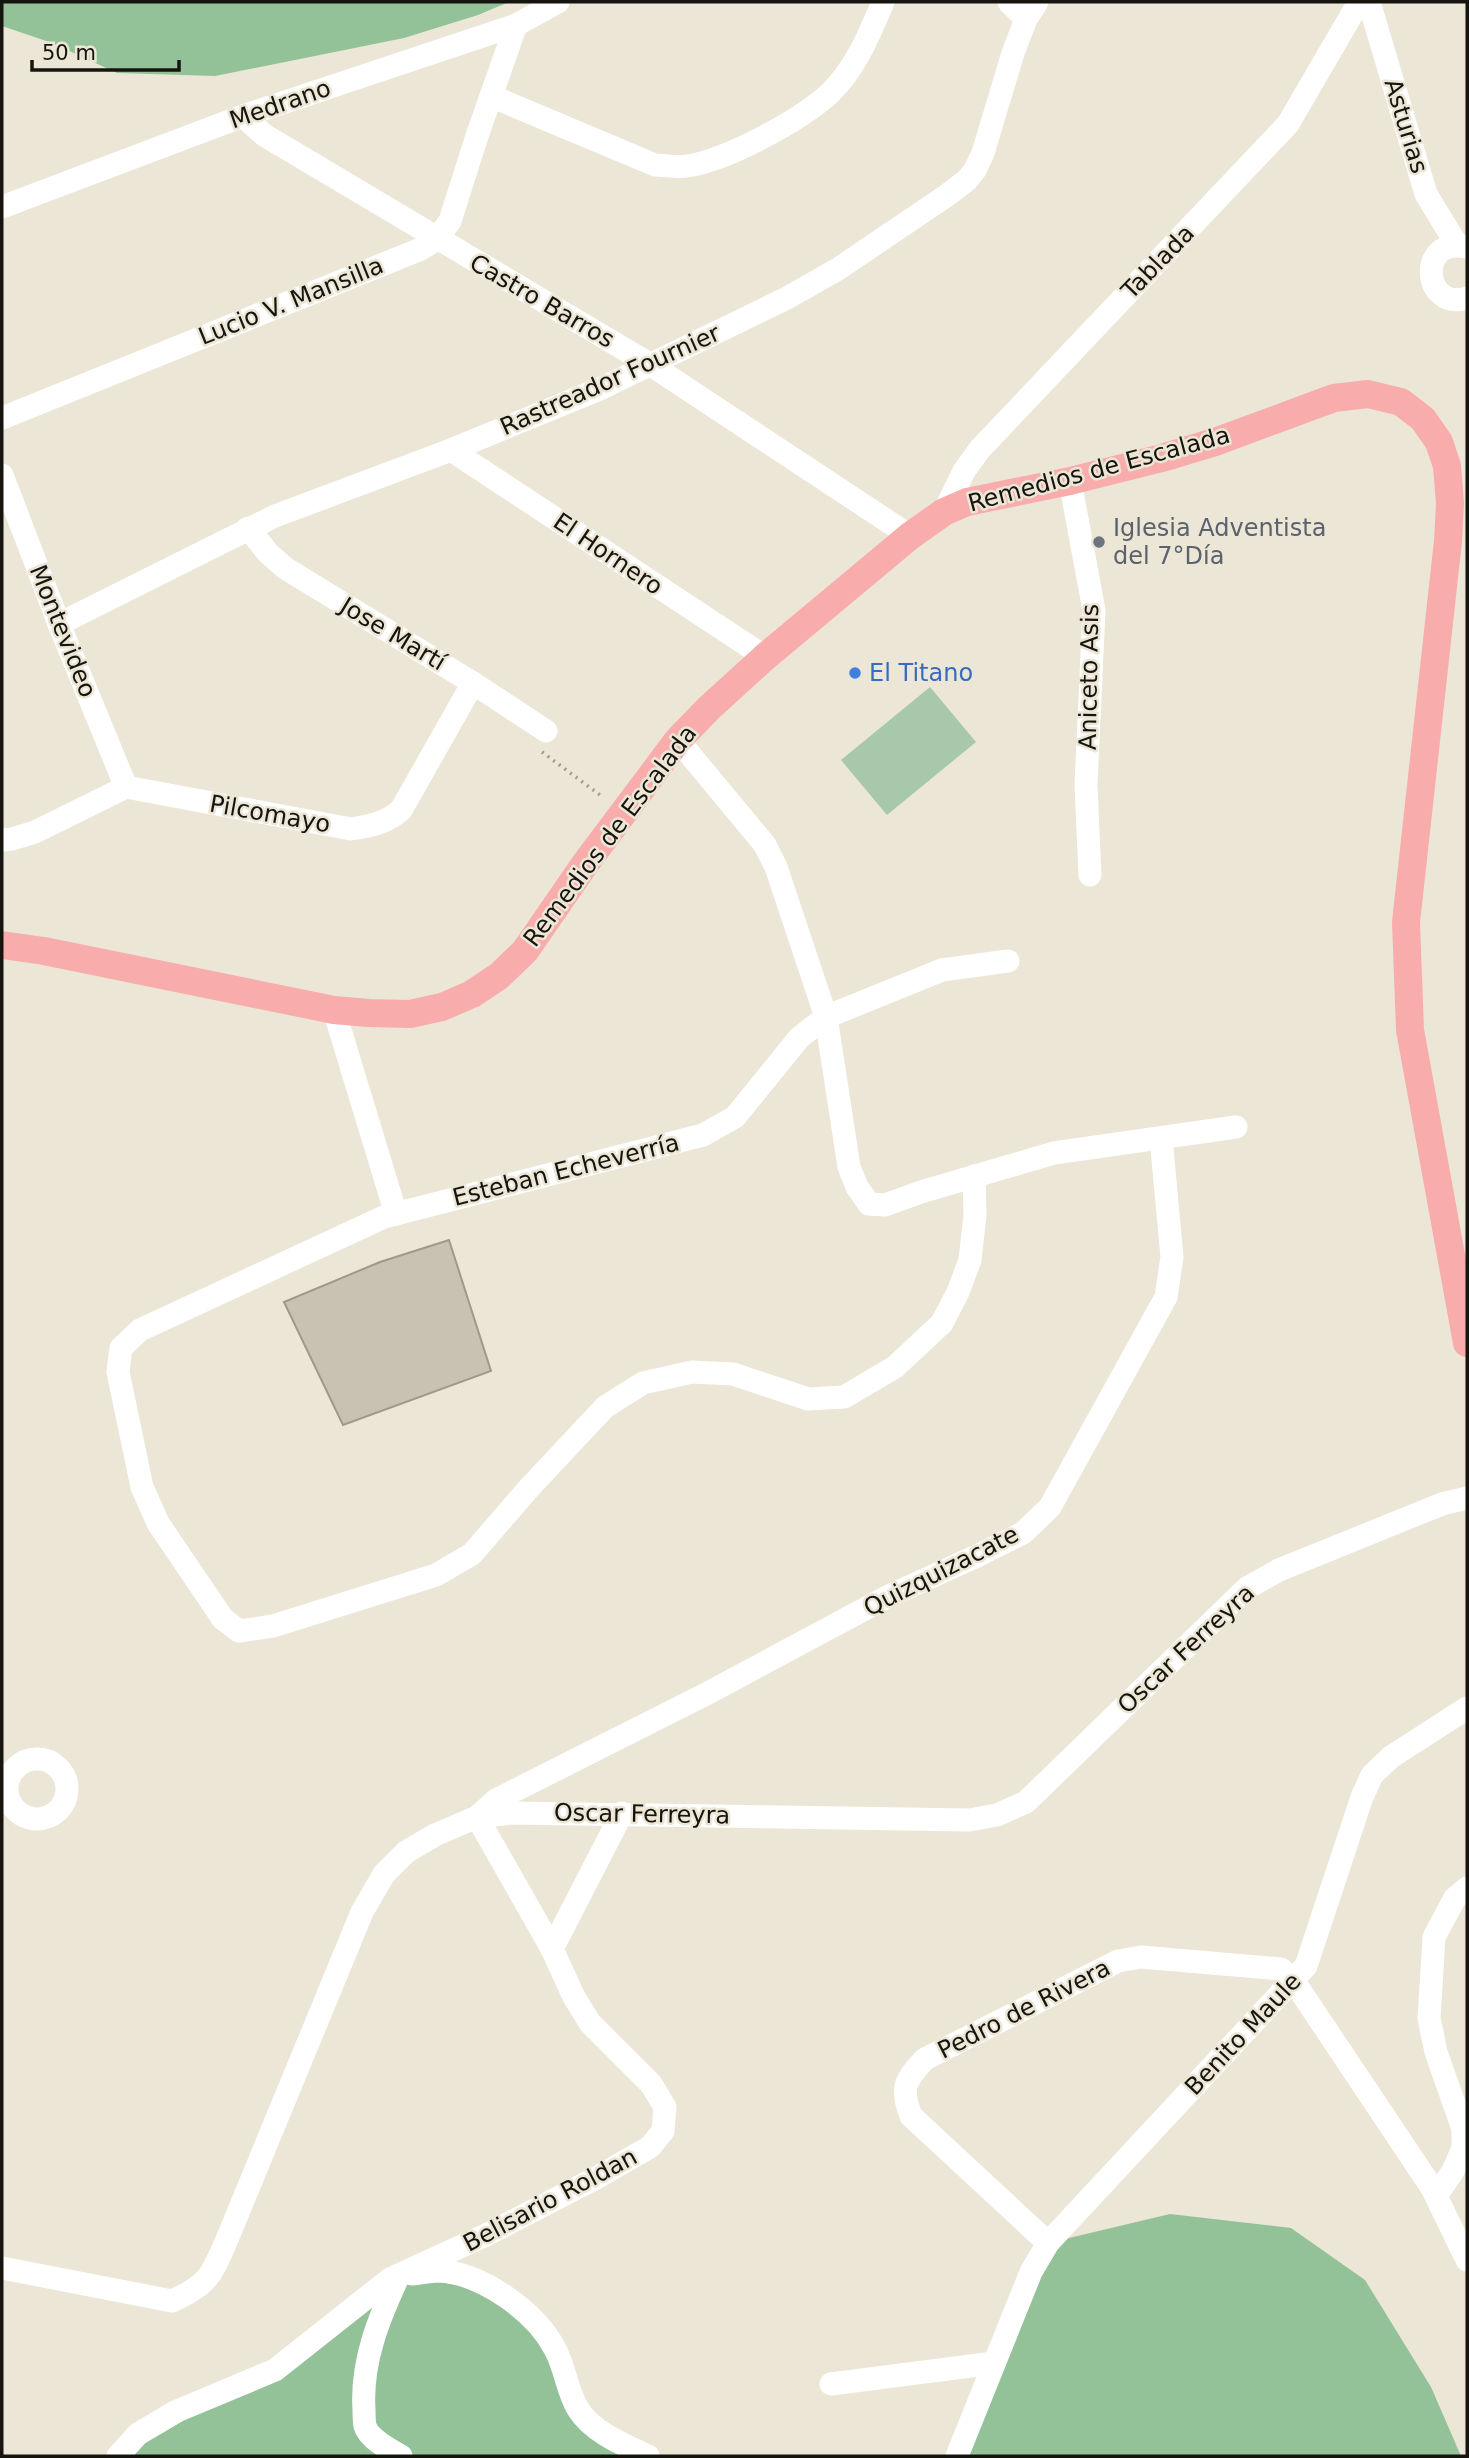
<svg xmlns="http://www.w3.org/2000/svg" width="1469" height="2458" font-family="'DejaVu Sans',sans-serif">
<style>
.green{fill:#a7c8ab}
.forest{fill:#93c299}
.building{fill:#c8c2b3;stroke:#9f998b;stroke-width:2}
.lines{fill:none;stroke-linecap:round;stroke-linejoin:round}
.path{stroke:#9e9a8d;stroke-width:3.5;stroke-dasharray:2 5;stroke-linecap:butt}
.minor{stroke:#fff;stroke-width:23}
.major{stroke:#f8adac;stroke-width:28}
.worship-dot{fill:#6b7280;stroke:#ece6d6;stroke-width:2.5}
.shop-dot{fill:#3f7fe0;stroke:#ece6d6;stroke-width:2.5}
.labels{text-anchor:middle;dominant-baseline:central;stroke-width:5;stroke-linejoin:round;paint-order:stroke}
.street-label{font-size:24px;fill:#16140e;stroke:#ece6d6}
.worship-label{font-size:24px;fill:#5b616d;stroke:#ece6d6;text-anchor:start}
.shop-label{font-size:24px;fill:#366cbe;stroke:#ece6d6;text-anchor:start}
</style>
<rect width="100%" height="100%" fill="#ece6d6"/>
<!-- green -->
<path class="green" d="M930,687l46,55 -89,73 -46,-55z"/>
<!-- forest -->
<g class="forest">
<path d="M2,2h507l-31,13 -74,23 -189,38 -98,-3 -65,-30 -50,-17z"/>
<path d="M1170,2214l121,14 74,52 66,107 30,69h-504l91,-213z"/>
<path d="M399,2275l100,17 57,58 22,59 72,47h-532l157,-86z"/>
</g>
<!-- building -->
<path class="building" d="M449,1240l42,131 -148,54 -59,-123 96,-40z"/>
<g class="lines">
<!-- path -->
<path class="path" d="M542,752l58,43"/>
<!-- minor -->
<g class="minor">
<path d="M1009,2l17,17"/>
<path d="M1369,2l57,192 31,51"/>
<path d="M491,96l164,69c10,0 22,3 32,1 40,-6 112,-45 142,-72 26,-24 41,-61 54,-92"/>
<path d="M243,116l21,19 387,230 259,171"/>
<path d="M2,207l241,-91 273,-91 42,-23"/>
<path d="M1467,247c-51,-11 -44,65 0,51"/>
<path d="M2,418l419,-169 16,-10 13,-18 27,-85 39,-111"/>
<path d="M451,450l314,207"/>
<path d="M2,475l57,149 67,163"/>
<path d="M1070,481l24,129 -8,175 4,90"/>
<path d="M944,512l20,-41 16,-22 308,-325 71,-122"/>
<path d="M248,528l20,25 17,15 188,115 73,48"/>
<path d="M59,624l216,-108 176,-66 151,-62 185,-90 51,-29 108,-73 21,-16 8,-10 8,-17 30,-100 13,-34 11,-17"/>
<path d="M678,740l87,105 11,22 50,150 23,150 8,20 12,17 16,1 36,-13 133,-39 182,-26"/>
<path d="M2,840l10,-1 23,-7 91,-45 225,42c20,-3 35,-6 50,-19l72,-127"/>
<path d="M334,1010l62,204"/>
<path d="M974,1176l1,39 -5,45 -12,32 -16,31 -47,44 -51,30 -36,2 -75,-25 -41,-2 -49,11 -38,24 -76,81 -57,66 -36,21 -163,51 -34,5 -16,-12 -65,-96 -16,-36 -24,-115 3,-24 19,-18 244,-113 319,-82 32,-18 64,-79 27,-21 116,-47 66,-9"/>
<circle cx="37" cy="1789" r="30"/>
<path d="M552,1949l-75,-132 19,-17 212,-107 181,-97 90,-41 44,-22 27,-26 116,-210 6,-40 -11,-119"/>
<path d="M1436,2196l17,-25 10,-23v-19l-27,-77 -7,-34 5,-81 21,-39 12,-10"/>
<path d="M1048,2243l-137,-127c-11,-28 -6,-36 14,-57l193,-98 23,-4 140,12 12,11 139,208 35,72"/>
<path d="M2,2268l170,33c38,-17 40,-27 56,-64l134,-325 22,-38 22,-22 29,-17 42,-18 35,-4 457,7 28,-5 29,-13 221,-214 32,-18 163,-66 25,-6"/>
<path d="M412,2274c9,-1 18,-3 27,-3 43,2 97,41 116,78 10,18 12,42 23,60 14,23 46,36 70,47"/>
<path d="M399,2275c-20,43 -38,86 -35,134 0,5 0,12 1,17 4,13 25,24 36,30"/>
<path d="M831,2384l163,-21"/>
<path d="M118,2456l20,-22 39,-23 98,-41 115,-91 96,-44 110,-57 54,-31 13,-16 2,-24 -14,-23 -61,-61 -16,-26 -22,-48 70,-136"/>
<path d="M957,2456l74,-184 17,-29 258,-277 56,-169 10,-22 19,-18 76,-49"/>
</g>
<!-- major -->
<path class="major" d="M2,945l42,6 290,59 34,3 42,1 32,-7 30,-13 27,-18 26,-25 60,-87 93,-124 31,-32 56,-51 145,-121 34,-24 23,-10 103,-21 92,-23 53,-16 119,-44 34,-4 33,8 22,17 16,23 8,24 3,37 -2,38 -42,381 4,108 57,313"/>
</g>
<!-- markers -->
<circle class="worship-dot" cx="1099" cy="542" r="7"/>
<circle class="shop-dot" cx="855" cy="673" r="7"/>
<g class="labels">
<!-- street labels -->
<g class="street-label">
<text transform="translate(280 104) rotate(-19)">Medrano</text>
<text transform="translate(1406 126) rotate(73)">Asturias</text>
<text transform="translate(1158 262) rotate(-46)">Tablada</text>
<text transform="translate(291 301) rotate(-22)">Lucio V. Mansilla</text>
<text transform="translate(542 301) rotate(30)">Castro Barros</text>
<text transform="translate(610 380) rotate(-24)">Rastreador Fournier</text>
<text transform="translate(1099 469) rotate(-15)">Remedios de Escalada</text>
<text transform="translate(608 554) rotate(34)">El Hornero</text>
<text transform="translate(63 631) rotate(68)">Montevideo</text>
<text transform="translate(393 634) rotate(31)">Jose Martí</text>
<text transform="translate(1089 677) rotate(-89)">Aniceto Asis</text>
<text transform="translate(270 814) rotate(10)">Pilcomayo</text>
<text transform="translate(610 836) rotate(-53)">Remedios de Escalada</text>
<text transform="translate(566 1170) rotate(-14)">Esteban Echeverría</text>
<text transform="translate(941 1571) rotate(-27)">Quizquizacate</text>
<text transform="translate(1186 1649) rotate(-43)">Oscar Ferreyra</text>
<text transform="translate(642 1814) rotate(1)">Oscar Ferreyra</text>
<text transform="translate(1024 2009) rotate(-27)">Pedro de Rivera</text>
<text transform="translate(1243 2034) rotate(-47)">Benito Maule</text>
<text transform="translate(550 2200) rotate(-28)">Belisario Roldan</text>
</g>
<!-- worship labels -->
<g class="worship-label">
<text x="1113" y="528">Iglesia Adventista<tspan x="1113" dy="28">del 7°Día</tspan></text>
</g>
<!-- shop labels -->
<g class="shop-label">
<text x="869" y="673">El Titano</text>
</g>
</g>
<!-- border -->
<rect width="1469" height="2458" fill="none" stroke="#16140e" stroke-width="7"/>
<!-- scale -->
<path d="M32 60v10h147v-10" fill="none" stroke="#16140e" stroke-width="3.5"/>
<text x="42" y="60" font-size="21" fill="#16140e" stroke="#ece6d6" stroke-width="5" paint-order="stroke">50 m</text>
</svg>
